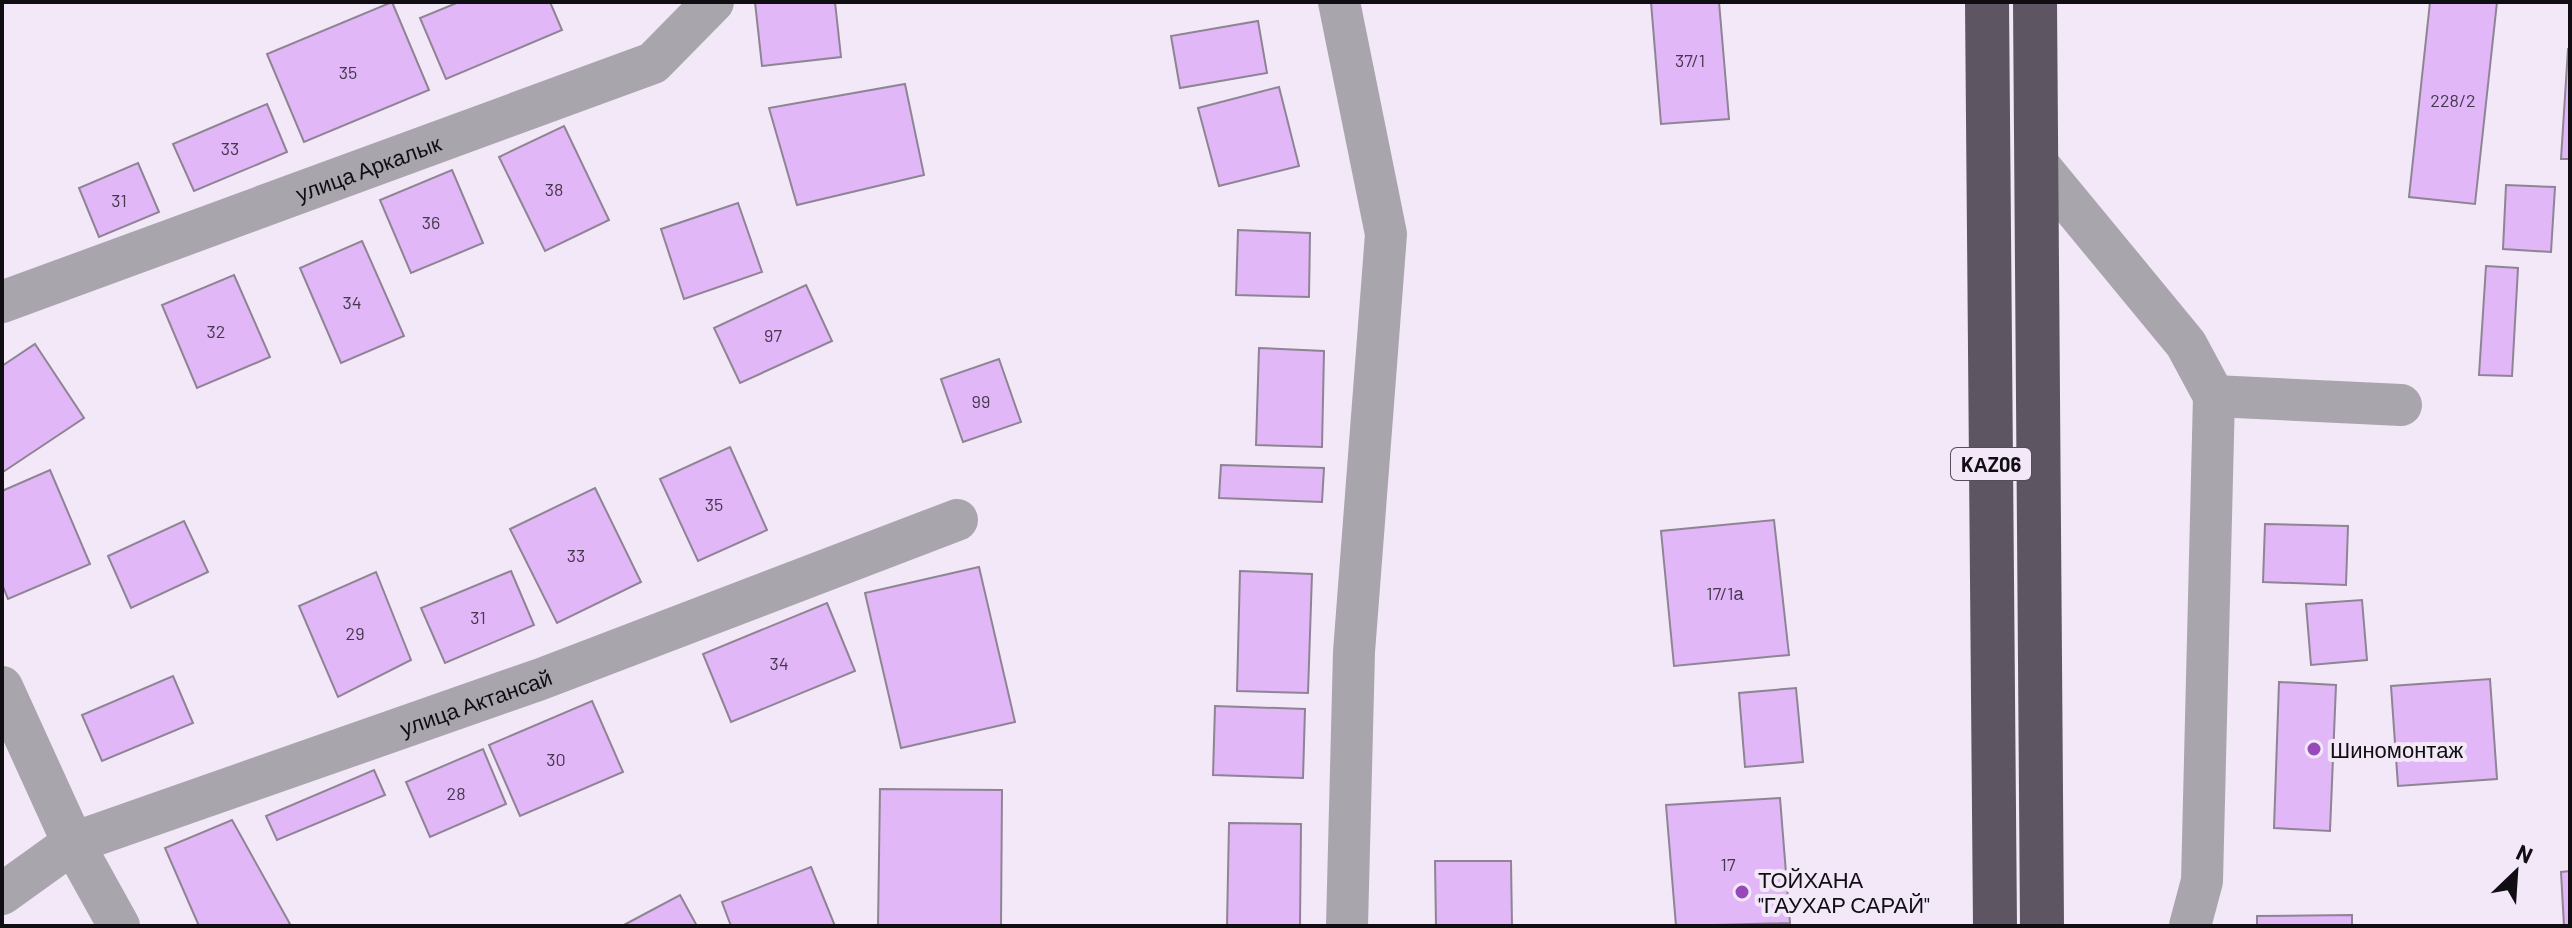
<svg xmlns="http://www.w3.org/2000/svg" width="2572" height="928" font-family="Barlow,sans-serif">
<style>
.building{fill:#e1b7f8;stroke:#8e8493;stroke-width:2}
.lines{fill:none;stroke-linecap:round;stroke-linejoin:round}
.minor{stroke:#a9a5ac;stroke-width:42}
.highway{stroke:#5d5562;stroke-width:44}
.poi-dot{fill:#9749ba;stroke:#f2e8f8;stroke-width:3}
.labels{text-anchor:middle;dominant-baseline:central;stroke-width:8;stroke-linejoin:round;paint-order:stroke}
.number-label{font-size:18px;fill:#45384c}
.shield{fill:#f2e8f8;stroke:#544f58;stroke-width:2}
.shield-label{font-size:20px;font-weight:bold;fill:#110e13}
.street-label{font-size:22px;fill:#110e13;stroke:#f2e8f8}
.poi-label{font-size:22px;fill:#110e13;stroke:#f2e8f8;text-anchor:start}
</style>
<rect width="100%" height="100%" fill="#f2e8f8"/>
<!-- building -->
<g class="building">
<path d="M392,2l37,88 -125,52 -37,-88z"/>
<path d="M459,2h91l12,28 -116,49 -26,-61z"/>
<path d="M755,2h80l6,55 -79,9z"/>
<path d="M1651,2h68l10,117 -68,5z"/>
<path d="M2427,2h70l-22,202 -66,-7 21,-195z"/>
<path d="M1258,21l9,52 -87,15 -9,-52z"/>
<path d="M2568,49h2v110h-9z"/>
<path d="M905,84l19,91 -127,30 -28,-97z"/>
<path d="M1279,87l20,79 -80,20 -21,-78z"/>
<path d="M267,104l20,48 -93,39 -21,-47z"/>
<path d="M564,126l45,94 -64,31 -46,-94z"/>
<path d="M138,163l21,49 -60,25 -20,-49z"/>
<path d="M452,170l31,73 -72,30 -31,-73z"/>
<path d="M2506,185l49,2 -4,65 -48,-3z"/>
<path d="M738,203l24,69 -78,27 -23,-70z"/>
<path d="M1238,230l72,3 -1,64 -73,-2z"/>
<path d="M362,241l42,95 -63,27 -41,-95z"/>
<path d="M2486,266l32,2 -6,108 -33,-1z"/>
<path d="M234,275l36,82 -73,31 -35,-83z"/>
<path d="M806,285l26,56 -92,42 -26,-55z"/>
<path d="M35,344l49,74 -81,54 -1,-106z"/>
<path d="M1259,348l65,3 -2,96 -66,-2z"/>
<path d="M999,359l22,63 -58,20 -22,-63z"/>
<path d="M730,447l37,83 -69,31 -38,-82z"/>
<path d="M1221,465l103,3 -2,34 -103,-4z"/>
<path d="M50,470l40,94 -82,35 -6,-15v-93z"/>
<path d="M595,488l46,94 -84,41 -47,-94z"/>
<path d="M1774,520l15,135 -115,11 -13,-135z"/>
<path d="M184,521l24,51 -77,36 -23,-52z"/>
<path d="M2265,524l83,2 -2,59 -83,-3z"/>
<path d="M979,567l36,155 -114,26 -36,-155z"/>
<path d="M511,571l23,54 -89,38 -24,-55z"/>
<path d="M1240,571l72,3 -4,119 -71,-2z"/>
<path d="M376,572l35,88 -73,37 -39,-91z"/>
<path d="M2362,600l5,60 -56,5 -5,-61z"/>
<path d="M827,603l28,68 -124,51 -28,-68z"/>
<path d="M173,676l20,47 -91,38 -20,-46z"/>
<path d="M2490,679l7,100 -99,7 -7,-100z"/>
<path d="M2279,682l57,3 -6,146 -56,-3z"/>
<path d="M1796,688l7,74 -58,5 -6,-74z"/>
<path d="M592,701l31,71 -103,44 -31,-71z"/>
<path d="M1215,706l90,3 -2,69 -90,-3z"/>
<path d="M483,749l23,55 -76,33 -24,-55z"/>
<path d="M374,770l11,25 -108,45 -11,-24z"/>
<path d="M880,789l122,1 -1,136h-123z"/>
<path d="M1780,798l10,125 -114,3 -10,-121z"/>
<path d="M232,820l58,104 -5,2h-86l-34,-78z"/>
<path d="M1229,823l72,1 -1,102h-73z"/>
<path d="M1435,861h76l1,65h-76z"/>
<path d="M811,867l24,59h-104l-9,-24z"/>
<path d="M2570,871v55h-6l-3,-54z"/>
<path d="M680,895l17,31h-75z"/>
<path d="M2352,915v11h-95v-10z"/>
</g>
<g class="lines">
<!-- minor -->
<g class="minor">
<path d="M1339,2l47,232 -32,418 -7,274"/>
<path d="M2036,162l150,182 28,52 -12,485 -12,45"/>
<path id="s1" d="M2,302l651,-239 60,-61"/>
<path d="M2214,396l187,9"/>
<path d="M2,687l71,156 46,83"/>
<path id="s2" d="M2,894l71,-51 468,-164 416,-159"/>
</g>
<!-- highway -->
<g class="highway">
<path d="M1987,2l8,924"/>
<path d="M2035,2l7,924"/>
</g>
</g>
<!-- markers -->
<g class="poi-dot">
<circle cx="2314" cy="749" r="8"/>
<circle cx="1742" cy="892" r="8"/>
</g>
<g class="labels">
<!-- number labels -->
<g class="number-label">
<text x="1690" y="60">37/1</text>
<text x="348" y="72">35</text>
<text x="2453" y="100">228/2</text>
<text x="230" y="148">33</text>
<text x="554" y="189">38</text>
<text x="119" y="200">31</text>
<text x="431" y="222">36</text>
<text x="352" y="302">34</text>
<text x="216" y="331">32</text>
<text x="773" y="335">97</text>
<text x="981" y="401">99</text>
<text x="714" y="504">35</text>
<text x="576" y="555">33</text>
<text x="1725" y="593">17/1а</text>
<text x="478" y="617">31</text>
<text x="355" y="633">29</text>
<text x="779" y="663">34</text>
<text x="556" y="759">30</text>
<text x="456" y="793">28</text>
<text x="1728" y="864">17</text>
</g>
<!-- shield labels -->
<rect class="shield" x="1951" y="448" width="80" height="32" rx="6"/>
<g class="shield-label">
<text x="1991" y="464">KАZ06</text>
</g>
<!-- street labels -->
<g class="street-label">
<text stroke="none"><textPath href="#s1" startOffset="390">улица Аркалык</textPath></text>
<text stroke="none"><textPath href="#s2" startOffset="514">улица Актансай</textPath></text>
</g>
<!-- poi labels -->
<g class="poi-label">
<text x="2330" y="749">Шиномонтаж</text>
<text x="1758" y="879">ТОЙХАНА<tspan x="1758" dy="25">"ГАУХАР САРАЙ"</tspan></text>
</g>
</g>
<!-- border -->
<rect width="2572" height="928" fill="none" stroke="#110e13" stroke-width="8"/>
<!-- north arrow -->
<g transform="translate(2516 872) rotate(25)" stroke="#f2e8f8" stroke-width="6" paint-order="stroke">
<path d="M0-6L14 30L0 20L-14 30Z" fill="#110e13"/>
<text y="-12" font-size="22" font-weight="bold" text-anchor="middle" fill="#110e13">N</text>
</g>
</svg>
